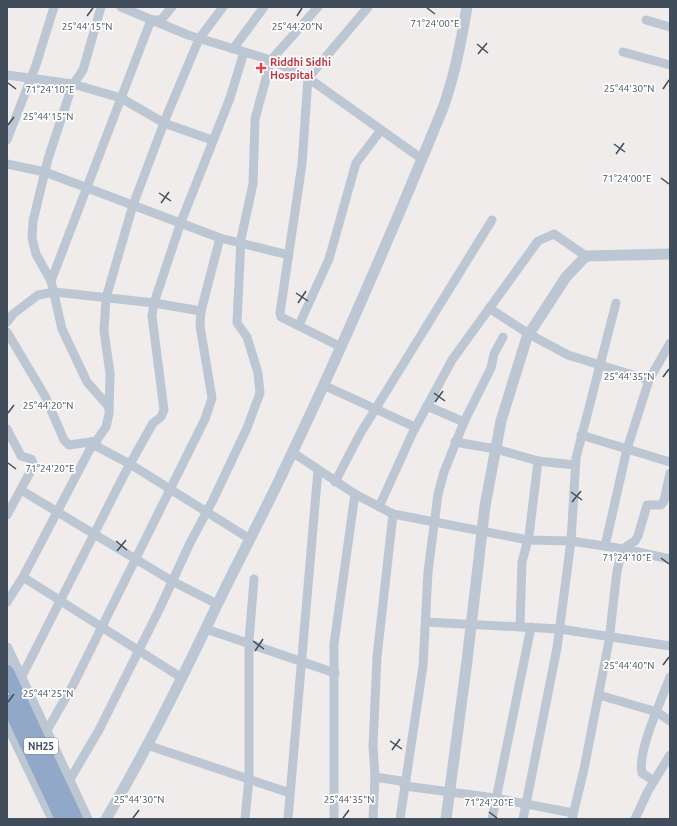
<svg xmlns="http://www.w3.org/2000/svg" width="677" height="826" font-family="Ubuntu,sans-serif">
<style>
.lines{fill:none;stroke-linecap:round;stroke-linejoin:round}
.trunk-casing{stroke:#6984ad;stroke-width:15}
.minor{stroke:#bdc7d3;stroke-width:9}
.tertiary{stroke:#bdc7d3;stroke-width:11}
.trunk{stroke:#92a8c8;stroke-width:14}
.ticks{fill:none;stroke:#424d5b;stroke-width:1.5}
.health-dot{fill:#e0444e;stroke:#fff;stroke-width:1.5}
.labels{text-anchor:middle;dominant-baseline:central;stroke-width:3.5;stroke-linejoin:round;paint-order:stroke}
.shield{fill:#fff;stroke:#7b828c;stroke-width:1}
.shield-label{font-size:10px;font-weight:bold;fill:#424d5b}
.health-label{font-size:11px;font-weight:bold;fill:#be3a42;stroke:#fff;text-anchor:start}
.ticks-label{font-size:10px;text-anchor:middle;fill:#424d5b;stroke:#fff;stroke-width:3.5;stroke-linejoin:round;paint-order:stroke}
</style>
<rect width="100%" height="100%" fill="#efeceb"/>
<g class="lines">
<defs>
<g id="trunk">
<path d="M7,672l69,147"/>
<path d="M7,702l55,117"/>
</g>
</defs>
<!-- trunk casing -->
<use href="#trunk" class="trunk-casing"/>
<!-- minor -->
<g class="minor">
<path d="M121,7l67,28 83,25 40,20 111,79"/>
<path d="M646,20l24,7"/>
<path d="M233,49l31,-42"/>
<path d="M623,52l47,13"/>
<path d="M7,75l66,9 48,14 43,25 48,17"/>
<path d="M7,140l29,-75 18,-58"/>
<path d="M7,164l38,8 175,66 69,17"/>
<path d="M51,281l-15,-27 -4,-16 1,-17 15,-62 24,-73 11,-16 18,-63"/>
<path d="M489,308l40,26 39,21 81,25"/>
<path d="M7,322l6,-8 25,-19 17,-3 99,11 47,8"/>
<path d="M299,325l30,-66 27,-96 25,-33"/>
<path d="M7,332l38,64 19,44 5,5 28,-4"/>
<path d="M341,347l-60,-30 -1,-4 22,-149 6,-86 60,-71"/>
<path d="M323,385l92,42"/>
<path d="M427,406l37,16"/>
<path d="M109,407l-22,-25 -25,-53 -11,-48 100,-261h10l11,-13"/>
<path d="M7,429l14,27 10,3 3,6 -27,50"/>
<path d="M581,435l89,27"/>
<path d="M455,442l41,7 42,12 37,4"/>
<path d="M94,445l36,19 120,75"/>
<path d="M292,452l63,42 38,20 135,26 43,1 53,8 46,10"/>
<path d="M335,482l25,-48 132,-214"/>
<path d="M21,490l151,91 45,23"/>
<path d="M379,507l34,-75 39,-72 86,-119 16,-7 32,22"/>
<path d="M605,546l22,-97 22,-69 21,-37"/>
<path d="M23,577l159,101"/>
<path d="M7,602l16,-25 66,-126 17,-24 3,-13 1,-41 -6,-42 2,-33 27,-93 34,-90 32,-76 24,-32"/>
<path d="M426,622l134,7 110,17"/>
<path d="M520,627l2,-65 7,-26 9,-75"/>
<path d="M206,629l129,44"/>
<path d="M21,678l104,-205 28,-50 8,-6 3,-7 -12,-94 2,-13 27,-81 49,-124 14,-46"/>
<path d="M599,695l58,17 13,9"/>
<path d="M46,732l27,-47 132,-266 7,-21 -12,-72 1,-15 19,-73"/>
<path d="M147,745l143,48"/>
<path d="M375,777l26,4 4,5 90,12 78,15"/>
<path d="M69,781l30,-51 60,-120 31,-67 23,-43 34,-72 13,-35 -2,-20 -11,-36 -10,-14 4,-84 12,-55 2,-65 16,-59 47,-53"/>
<path d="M654,781l-12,-8c-5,-22 20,-74 28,-96"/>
<path d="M245,819l4,-41v-137l5,-62"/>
<path d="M288,819l30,-349"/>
<path d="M334,819v-175l21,-150"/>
<path d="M373,819l2,-42 -2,-31 4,-89 16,-143"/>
<path d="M400,819l23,-153 5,-94 10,-78 6,-22 20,-50 27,-54 3,-14 9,-17"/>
<path d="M492,819l39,-192"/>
<path d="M523,819l34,-171 14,-107 5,-83 40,-155"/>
<path d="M572,819l12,-50 25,-128 8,-70 5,-20 5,-5 8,-5 3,-5 9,-31h14l3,-4 6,-28"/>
<path d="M635,819l13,-28 22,-36"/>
</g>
<!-- tertiary -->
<g class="tertiary">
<path d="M7,648l80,171"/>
<path d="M7,723l46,96"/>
<path d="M106,819c41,-69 77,-142 111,-214 22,-46 46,-90 67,-135 57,-119 109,-240 159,-362 12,-34 18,-66 24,-101"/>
<path d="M446,819l21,-158 18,-155 16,-85 26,-84 39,-60 20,-21 84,-2"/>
</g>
<!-- trunk -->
<use href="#trunk" class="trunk"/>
</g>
<!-- ticks -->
<path class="ticks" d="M427,8l8,6M87,16l6,-8M297,16l5,-8M477,44l11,9M478,54l9,-11M8,83l8,6M663,89l6,-9M8,125l6,-8M614,144l11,8M616,154l8,-11M661,178l8,6M159,193l12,8M161,203l8,-11M296,293l12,8M298,303l8,-12M663,377l6,-8M434,393l11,8M435,402l8,-11M8,413l6,-8M8,463l8,6M571,492l11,8M572,502l9,-11M116,541l11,9M117,551l9,-11M661,558l8,6M253,641l11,8M255,651l8,-12M663,665l6,-8M8,702l6,-8M390,741l12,8M392,750l8,-11M489,812l8,6M133,818l6,-8M343,818l6,-8"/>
<!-- markers -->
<path class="health-dot" d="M259 62h4v4h4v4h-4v4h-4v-4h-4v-4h4z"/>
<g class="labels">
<!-- shield labels -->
<rect class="shield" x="24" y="738" width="34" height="16" rx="3"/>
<g class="shield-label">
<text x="41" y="746">NH25</text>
</g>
<!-- health labels -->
<g class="health-label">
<text x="270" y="62">Riddhi Sidhi<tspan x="270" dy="13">Hospital</tspan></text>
</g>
</g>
<g class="ticks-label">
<text x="435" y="27">71°24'00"E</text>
<text x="297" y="30">25°44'20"N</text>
<text x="87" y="30">25°44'15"N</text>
<text x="629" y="92">25°44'30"N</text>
<text x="50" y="93">71°24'10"E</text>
<text x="48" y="120">25°44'15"N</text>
<text x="627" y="182">71°24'00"E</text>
<text x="629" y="380">25°44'35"N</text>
<text x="48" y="409">25°44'20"N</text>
<text x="50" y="472">71°24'20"E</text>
<text x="627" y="561">71°24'10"E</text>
<text x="629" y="669">25°44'40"N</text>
<text x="48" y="697">25°44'25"N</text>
<text x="139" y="803">25°44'30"N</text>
<text x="349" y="803">25°44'35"N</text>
<text x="489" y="806">71°24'20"E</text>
</g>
<!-- border -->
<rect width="677" height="826" fill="none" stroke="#424d5b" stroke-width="16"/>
</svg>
